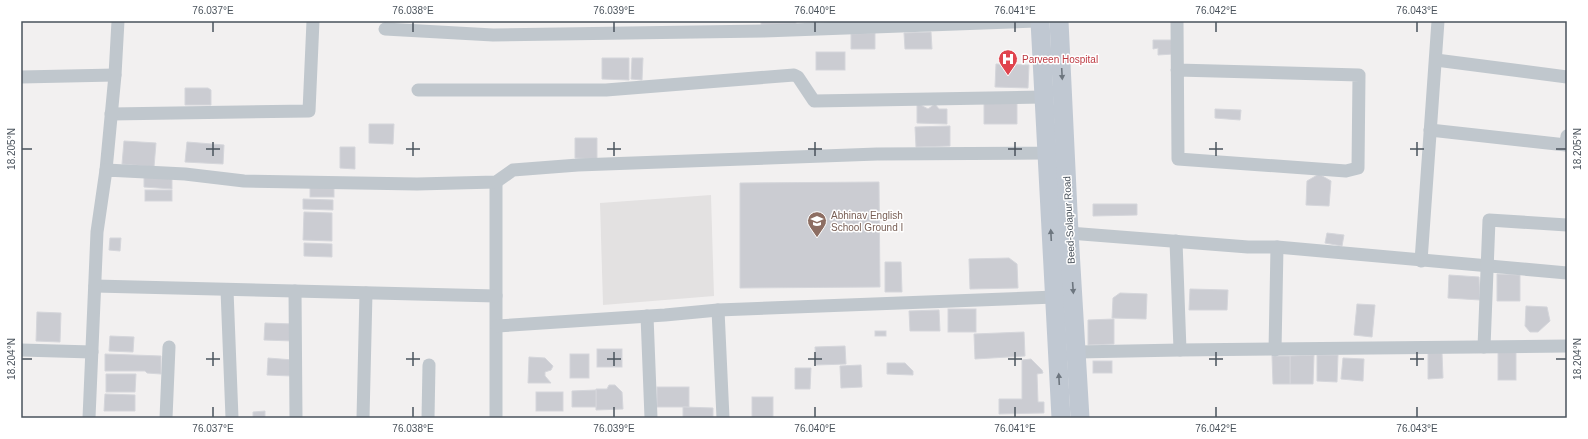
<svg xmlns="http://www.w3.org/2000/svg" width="1588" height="439" font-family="Helvetica,sans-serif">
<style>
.education{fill:#e3e1e1}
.building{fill:#cbccd2;stroke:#d5d6db}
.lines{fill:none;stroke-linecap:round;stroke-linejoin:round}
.minor{stroke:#c0c7cd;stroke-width:13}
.secondary{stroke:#c0c8d2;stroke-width:19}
.oneway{fill:#6d767f}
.ticks{fill:none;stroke:#4a535c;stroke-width:1.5}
.labels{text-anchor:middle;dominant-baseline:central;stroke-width:3;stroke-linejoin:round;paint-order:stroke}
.health-label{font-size:10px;fill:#be3a42;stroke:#fff;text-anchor:start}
.education-label{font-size:10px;fill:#785e54;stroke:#fff;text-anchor:start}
.street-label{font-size:10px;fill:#4a535c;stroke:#fff}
.neatline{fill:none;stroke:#4a535c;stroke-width:1.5}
.ticks-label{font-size:10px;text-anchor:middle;fill:#4a535c}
</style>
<rect width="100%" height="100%" fill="#f2f0f0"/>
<!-- education -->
<path class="education" d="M711,195l3,101 -111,9 -3,-102z"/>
<!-- building -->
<g class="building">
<path d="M761,21h35v5l-35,-1z"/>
<path d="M931,32l1,17h-27l-1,-16z"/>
<path d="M875,33v16h-24v-15z"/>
<path d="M1153,40h19l1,14 -15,1v-7l-5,1z"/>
<rect x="816" y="52" width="29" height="18"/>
<path d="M602,58h27v22l-27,-1z"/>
<path d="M632,58h11l-1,22 -11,-1z"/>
<path d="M996,64l33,1 -1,23 -33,-1z"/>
<path d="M185,88h23l3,2v15h-26z"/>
<path d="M984,101l33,1v22h-33z"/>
<path d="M917,103l11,6 7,-5 4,5h8v15l-30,-1z"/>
<path d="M1215,109l26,1 -1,10 -25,-2z"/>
<path d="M369,124h25l-1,20 -24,-1z"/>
<path d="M950,126v20l-34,1 -1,-20z"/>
<path d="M575,138h22v21l-22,-1z"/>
<path d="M124,141l32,2 -2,24 -32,-3z"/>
<path d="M187,142l37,3 -1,19 -38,-2z"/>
<path d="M340,147h15v22l-15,-1z"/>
<path d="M1319,174l12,7 -2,25 -23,-1 1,-24z"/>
<path d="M144,176l28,2v11l-28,-2z"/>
<path d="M879,182l1,105 -140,1v-105z"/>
<rect x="310" y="187" width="24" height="10"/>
<rect x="145" y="190" width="27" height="11"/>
<path d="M303,199l30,1v10l-30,-1z"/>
<path d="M1093,204h44v11l-44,1z"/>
<path d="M304,212l28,1v28l-29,-1z"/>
<path d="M1327,233l17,2 -2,11 -17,-3z"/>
<path d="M110,238h11l-1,13 -11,-1z"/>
<path d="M304,243l28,1v13l-28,-1z"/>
<path d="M1009,258l8,6 1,24 -48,1 -1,-30z"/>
<path d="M885,262h16l1,30h-17z"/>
<path d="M1497,274l23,1v26h-23z"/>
<path d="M1449,275l30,2 1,23 -32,-2z"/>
<path d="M1190,289l38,1 -1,20h-38z"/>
<path d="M1120,293l27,1 -1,25 -34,-1 1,-20z"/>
<path d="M1357,304l18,1 -3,32 -18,-2z"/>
<path d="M1526,306l21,1 3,14 -12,11h-8l-5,-6z"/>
<rect x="948" y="309" width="28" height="23"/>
<path d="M939,310l1,21h-30l-1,-20z"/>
<path d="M37,312l24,1 -1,29 -24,-1z"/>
<path d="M1114,319v25l-26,1v-25z"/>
<path d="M265,323l28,1v17l-29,-1z"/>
<rect x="875" y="331" width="11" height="5"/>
<path d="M1024,332l1,24 -50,3 -1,-25z"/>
<path d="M110,336l24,1 -1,15 -24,-1z"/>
<path d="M845,346l1,18 -30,1 -1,-18z"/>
<rect x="597" y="349" width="25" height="18"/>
<rect x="1498" y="352" width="18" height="28"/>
<path d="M1428,353h14l1,25 -15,1z"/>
<path d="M105,354l56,2v18l-14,-1 -2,-2h-40z"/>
<rect x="570" y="354" width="19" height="24"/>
<path d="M1314,355l-1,29h-23v-28z"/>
<path d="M1317,355h21l-1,27 -20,-1z"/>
<path d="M1272,356h18v28h-17z"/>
<path d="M529,357l16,1 8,8 -2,4 -6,2v4l6,7h-23z"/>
<path d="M268,358l25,2 -1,16 -25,-1z"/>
<path d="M1343,358l21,1 -1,22 -22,-2z"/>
<path d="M1031,359l11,11 1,3 -6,1 1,28h6v11l-45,1v-15h23v-39z"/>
<rect x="1093" y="361" width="19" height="12"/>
<path d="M887,363h18l8,8v4l-26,-1z"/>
<path d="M861,365l1,22 -21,1 -1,-22z"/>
<path d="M795,368h16l-1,21h-15z"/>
<path d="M106,374h30l-1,18h-29z"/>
<path d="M609,385h6l7,7 1,17 -27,1v-21h11z"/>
<rect x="657" y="387" width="32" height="20"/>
<path d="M596,390v17h-24v-16z"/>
<rect x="536" y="392" width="27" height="19"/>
<path d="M105,394l30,1v16h-31z"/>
<rect x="752" y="397" width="21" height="21"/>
<path d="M683,407l30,1v10h-30z"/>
<path d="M265,411v7h-12v-6z"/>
</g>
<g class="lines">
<!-- minor -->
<g class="minor">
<path d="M385,29l108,6 271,-4 272,-10"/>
<path d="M1436,60l131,17"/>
<path d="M1177,70l182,5 -1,93 -12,3 -168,-12 -1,-138"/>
<path d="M21,77l94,-2"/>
<path d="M418,90h188l188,-15 4,2 16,24 230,-4"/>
<path d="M111,114l198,-3 4,-90"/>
<path d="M1430,130l136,15 1,-9"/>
<path d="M106,170l9,-95 3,-54"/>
<path d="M496,182v236"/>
<path d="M1069,233l179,14h29l290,26"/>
<path d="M1176,241l4,109 387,-4"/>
<path d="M1421,261l17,-240"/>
<path d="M95,286l401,10"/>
<path d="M227,290l5,128"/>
<path d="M295,291l1,127"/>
<path d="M718,310l5,108"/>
<path d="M647,316l4,102"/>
<path d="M497,326l168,-11 53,-5 337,-13"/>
<path d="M1484,347l5,-127 78,5"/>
<path d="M21,350l71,2"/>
<path d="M1275,350l2,-103"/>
<path d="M1077,352l103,-2"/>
<path d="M89,418l8,-186 9,-62 79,4 59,7 173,3 79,-2 17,-12 65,-5 299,-11 164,-1 6,-2"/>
<path d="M166,418l3,-71"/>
<path d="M363,418l3,-125"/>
<path d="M428,418l1,-53"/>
</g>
<!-- secondary -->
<g class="secondary">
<path d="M1040,21l21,397"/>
<path d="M1059,21l10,212 11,185"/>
</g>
</g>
<!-- one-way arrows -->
<defs><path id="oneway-solid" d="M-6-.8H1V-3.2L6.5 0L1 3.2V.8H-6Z"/></defs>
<g class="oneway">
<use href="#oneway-solid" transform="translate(1062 74) rotate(87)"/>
<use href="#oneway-solid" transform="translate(1051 235) rotate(-93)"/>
<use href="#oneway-solid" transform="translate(1073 288) rotate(86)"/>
<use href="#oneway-solid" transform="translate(1059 379) rotate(-93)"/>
</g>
<!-- ticks -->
<path class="ticks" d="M213,22v10M413,22v10M614,22v10M815,22v10M1015,22v10M1216,22v10M1417,22v10M213,142v14M413,142v14M614,142v14M815,142v14M1015,142v14M1216,142v14M1417,142v14M22,149h10M206,149h14M406,149h14M607,149h14M808,149h14M1008,149h14M1209,149h14M1410,149h14M1556,149h10M213,352v14M413,352v14M614,352v14M815,352v14M1015,352v14M1216,352v14M1417,352v14M22,359h10M206,359h14M406,359h14M607,359h14M808,359h14M1008,359h14M1209,359h14M1410,359h14M1556,359h10M213,407v10M413,407v10M614,407v10M815,407v10M1015,407v10M1216,407v10M1417,407v10"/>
<!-- icons -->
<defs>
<symbol id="hospital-pin" viewBox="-11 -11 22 30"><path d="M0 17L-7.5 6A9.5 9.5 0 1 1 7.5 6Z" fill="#e0444e" stroke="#fff"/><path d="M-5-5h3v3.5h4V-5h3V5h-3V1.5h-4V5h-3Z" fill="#fff"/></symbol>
<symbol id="school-pin" viewBox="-11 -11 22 30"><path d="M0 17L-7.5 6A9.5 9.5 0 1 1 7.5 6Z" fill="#8d6e63" stroke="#fff"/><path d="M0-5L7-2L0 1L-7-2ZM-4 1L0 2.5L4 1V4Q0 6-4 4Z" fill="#fff"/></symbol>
</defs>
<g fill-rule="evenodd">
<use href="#hospital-pin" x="997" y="48" width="22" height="30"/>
<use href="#school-pin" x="806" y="210" width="22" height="30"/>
</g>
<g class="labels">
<!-- health labels -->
<g class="health-label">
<text x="1022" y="59">Parveen Hospital</text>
</g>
<!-- education labels -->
<g class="education-label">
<text x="831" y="215">Abhinav English<tspan x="831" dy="12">School Ground I</tspan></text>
</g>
<!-- street labels -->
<g class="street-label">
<text transform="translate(1069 220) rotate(-93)">Beed-Solapur Road</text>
</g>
</g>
<!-- border -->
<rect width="1588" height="439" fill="none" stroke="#ffffff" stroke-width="44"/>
<rect x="22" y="22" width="1544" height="395" class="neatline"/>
<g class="ticks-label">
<text x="213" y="14">76.037°E</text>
<text x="413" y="14">76.038°E</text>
<text x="614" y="14">76.039°E</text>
<text x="815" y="14">76.040°E</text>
<text x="1015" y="14">76.041°E</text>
<text x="1216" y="14">76.042°E</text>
<text x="1417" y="14">76.043°E</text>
<text transform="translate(11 149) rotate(-90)" y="4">18.205°N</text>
<text transform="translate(1577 149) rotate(-90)" y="4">18.205°N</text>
<text transform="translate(11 359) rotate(-90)" y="4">18.204°N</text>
<text transform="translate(1577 359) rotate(-90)" y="4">18.204°N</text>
<text x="213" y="432">76.037°E</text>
<text x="413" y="432">76.038°E</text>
<text x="614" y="432">76.039°E</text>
<text x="815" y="432">76.040°E</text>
<text x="1015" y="432">76.041°E</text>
<text x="1216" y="432">76.042°E</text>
<text x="1417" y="432">76.043°E</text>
</g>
</svg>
